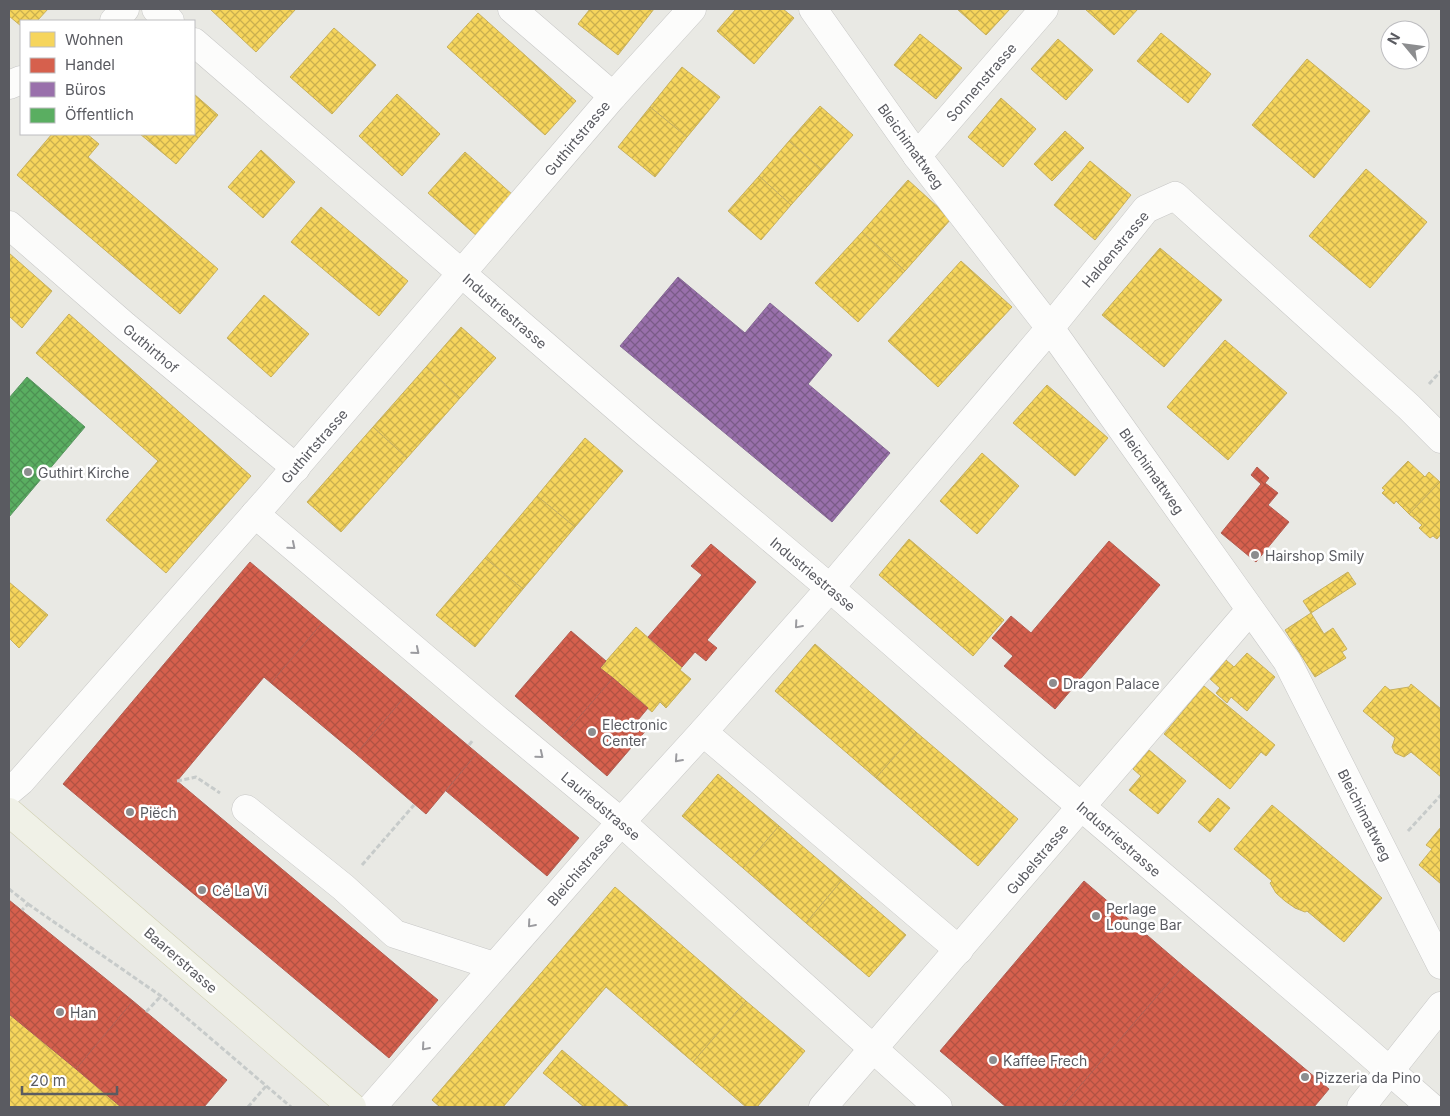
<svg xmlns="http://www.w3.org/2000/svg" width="1450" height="1116" font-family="Inter,sans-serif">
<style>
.homes{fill:url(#homes-cross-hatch);stroke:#c7b05e}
.shops{fill:url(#shops-cross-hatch);stroke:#b15e53}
.offices{fill:url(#offices-cross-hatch);stroke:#866a95}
.public{fill:url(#public-cross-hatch);stroke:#5a9561}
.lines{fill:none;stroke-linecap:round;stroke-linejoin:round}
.minor-casing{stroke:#c7c7c6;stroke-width:29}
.major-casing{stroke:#d0cfb2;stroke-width:29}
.path{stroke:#c7cbca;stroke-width:3;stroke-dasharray:5 2.5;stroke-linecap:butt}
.minor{stroke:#fcfcfb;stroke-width:28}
.major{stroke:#f0f1e7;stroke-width:28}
.oneway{stroke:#9b9b9f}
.poi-dot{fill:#8c8d8f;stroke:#fff;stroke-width:2}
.labels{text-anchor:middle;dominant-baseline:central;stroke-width:5;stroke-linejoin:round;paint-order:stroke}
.street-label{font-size:14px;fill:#5a5b61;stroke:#fff}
.poi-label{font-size:14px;fill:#5a5b61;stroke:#fff;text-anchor:start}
</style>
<defs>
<pattern id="homes-cross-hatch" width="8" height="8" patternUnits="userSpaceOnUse" patternTransform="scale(1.25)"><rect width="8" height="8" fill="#f6d55c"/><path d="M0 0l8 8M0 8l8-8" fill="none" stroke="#cab04f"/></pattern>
<pattern id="shops-cross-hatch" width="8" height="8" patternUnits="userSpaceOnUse" patternTransform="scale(1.25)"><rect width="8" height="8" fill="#d6604d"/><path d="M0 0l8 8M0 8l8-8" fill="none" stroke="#b15243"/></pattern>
<pattern id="offices-cross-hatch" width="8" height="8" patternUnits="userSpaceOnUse" patternTransform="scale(1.25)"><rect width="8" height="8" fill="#9970ab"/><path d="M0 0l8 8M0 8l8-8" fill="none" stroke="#7a5b88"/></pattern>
<pattern id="public-cross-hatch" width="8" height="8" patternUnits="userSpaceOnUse" patternTransform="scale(1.25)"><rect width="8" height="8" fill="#5aae61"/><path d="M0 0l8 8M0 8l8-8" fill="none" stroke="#4d9153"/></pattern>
</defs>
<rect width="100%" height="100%" fill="#e9e9e4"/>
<!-- homes -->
<g class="homes">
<path d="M9,9h39l-11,12h-16v5l-12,-10z"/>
<path d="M210,9h86l-40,43z"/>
<path d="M590,9h64l-36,46 -40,-31z"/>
<path d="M736,9h47l11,9 -40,46 -37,-33z"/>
<path d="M957,9h53l-24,26z"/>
<path d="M1085,9h53l-24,26z"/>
<path d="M478,13l98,88 -31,34 -98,-88z"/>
<path d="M334,28l42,37 -44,49 -42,-37z"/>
<path d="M1161,33l50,41 -23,29 -51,-42z"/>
<path d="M920,34l42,34 -26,31 -42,-34z"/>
<path d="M1058,39l35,31 -27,30 -35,-31z"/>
<path d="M1307,59l63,52 -56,67 -62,-53z"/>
<path d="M682,67l38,30 -33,40 -37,-30z"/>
<path d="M194,94l24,21 -42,49 -36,-30h54z"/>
<path d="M397,94l43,40 -38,42 -43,-40z"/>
<path d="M1001,98l35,31 -33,38 -35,-30z"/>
<path d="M820,106l33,29 -31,35 -33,-29z"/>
<path d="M650,107l37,30 -32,40 -37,-30z"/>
<path d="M1065,131l19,17 -32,33 -18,-17z"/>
<path d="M52,134h35l12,10 -11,13 130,112 -38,45 -163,-139z"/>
<path d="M789,141l33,29 -31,35 -32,-29z"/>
<path d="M261,150l34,32 -32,36 -35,-31z"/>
<path d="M465,152l49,44 -36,41 -50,-44z"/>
<path d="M1090,161l41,34 -36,45 -41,-35z"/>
<path d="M1366,169l61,53 -57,66 -61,-52z"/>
<path d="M759,176l32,29 -30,35 -33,-29z"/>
<path d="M908,180l43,39 -46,52 -43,-39z"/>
<path d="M321,207l87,74 -29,35 -88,-74z"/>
<path d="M862,232l43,39 -47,51 -43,-39z"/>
<path d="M1160,248l62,52 -58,67 -62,-52z"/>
<path d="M9,253l43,38 -30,37 -13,-12z"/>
<path d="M961,261l51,46 -74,80 -50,-46z"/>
<path d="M264,295l45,39 -38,43 -44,-39z"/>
<path d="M69,314l182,162 -85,97 -60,-53 52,-59 -122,-108z"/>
<path d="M461,327l35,31 -36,40 -34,-31z"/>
<path d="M1225,340l62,53 -59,67 -61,-53z"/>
<path d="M426,367l34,31 -53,60 -34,-31z"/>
<path d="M1047,385l61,53 -33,38 -62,-53z"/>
<path d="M373,427l34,31 -66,74 -34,-30z"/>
<path d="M585,438l38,33 -48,56 -38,-31z"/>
<path d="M982,453l37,33 -42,48 -37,-33z"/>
<path d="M1408,461l17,16 4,-5 11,10 -31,32 -13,-13 -2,3 -12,-11 3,-3 -3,-2z"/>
<path d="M1440,482l1,2v50l-4,5 -4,-3 -3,2 -11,-10 3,-3 -13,-11z"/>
<path d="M537,496l38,31 -52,62 -38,-31z"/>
<path d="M909,539l95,81 -31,36 -94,-81z"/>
<path d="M485,558l38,31 -48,58 -39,-32z"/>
<path d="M1348,572l8,12 -45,29 -8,-12z"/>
<path d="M9,582l39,33 -29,33 -10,-10z"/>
<path d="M1311,613l13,21 9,-6 14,21 -5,3 4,6 -31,19 -30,-47z"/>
<path d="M636,627l46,40 -2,3 11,9 -25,29 -6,-6 -8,10 -52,-44z"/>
<path d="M815,644l101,88 -40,46 -101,-87z"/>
<path d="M1247,653l28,24 -28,34 -16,-14 -4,6 -11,-10 4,-5 -10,-9 16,-19 8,7z"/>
<path d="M1411,684l30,25v68l-30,-25 -7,5 -9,-4 -3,-6 3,-9 -32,-27 22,-25 5,4 19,-3z"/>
<path d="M1204,686l71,59 -9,11 -5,-4 -31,37 -66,-55z"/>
<path d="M916,732l102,87 -40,47 -102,-88z"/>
<path d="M1149,750l37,31 -28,33 -29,-24 12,-14 -8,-7z"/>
<path d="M718,774l61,52 -36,42 -61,-52z"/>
<path d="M1218,798l12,10 -20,24 -12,-10z"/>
<path d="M1272,805l110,93 -38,44 -37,-31 -2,1 -10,-4 -10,-7 -9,-8 -6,-10 2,-2 -38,-32z"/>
<path d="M779,826l63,54 -36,43 -63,-55z"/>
<path d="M1441,827v57l-22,-19 13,-16 -6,-4z"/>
<path d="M842,880l64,55 -37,42 -63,-54z"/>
<path d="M615,887l131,114 -53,61 -87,-75 -103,120h-63l-8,-7z"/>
<path d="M746,1001l59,50 -48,56h-11l-53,-45z"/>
<path d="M9,1014l67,55 45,38h-112z"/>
<path d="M562,1050l67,57h-45l-41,-34z"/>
</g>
<!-- shops -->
<g class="shops">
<path d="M1257,467l12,11 -4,5 13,10 -10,12 21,17 -33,40 -35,-29 40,-49 -10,-9z"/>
<path d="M1109,541l51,44 -105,124 -51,-43 9,-10 -21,-18 19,-22 20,17z"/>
<path d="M711,544l45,38 -49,58 10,8 -11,13 -11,-9 -13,15 -34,-30 54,-62 -11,-9z"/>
<path d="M250,562l72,61 -51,60 -7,-6 -87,104 261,219 -49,58 -326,-274z"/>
<path d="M322,623l85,71 -51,60 -85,-71z"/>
<path d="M571,631l35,30 -6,7 13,10 -51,59 -47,-41z"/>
<path d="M613,678l35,30 -10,12 10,8 -41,48 -45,-39z"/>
<path d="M407,694l70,59 -51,61 -70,-60z"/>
<path d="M477,753l102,85 -32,38 -101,-85z"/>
<path d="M1084,881l99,85 -121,141h-56l-66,-56z"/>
<path d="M9,900l124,101 -57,68 -67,-55z"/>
<path d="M1183,966l146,123 -15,18h-252z"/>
<path d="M133,1001l94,79 -23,27h-83l-45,-38z"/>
</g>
<!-- offices -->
<path class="offices" d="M678,277l67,56 25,-30 62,52 -24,29 82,69 -58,69 -212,-176z"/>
<!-- public -->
<path class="public" d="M27,377l58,50 -76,90v-119z"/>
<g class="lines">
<defs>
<g id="minor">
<path d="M156,9l14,12"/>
<path d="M512,9l101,87"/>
<path d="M813,9l104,147 133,172 237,333 154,304"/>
<path d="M114,21l11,-12"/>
<path d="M194,42l451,390 185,156 207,181 315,269 79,69"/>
<path d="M9,85l12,-5"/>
<path d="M917,156l127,-147"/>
<path d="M9,225l116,101 171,142"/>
<path d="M255,514l238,202 128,106 317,285"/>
<path d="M703,732l256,218"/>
<path d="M9,791l12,-10 250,-285 342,-400 79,-87"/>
<path d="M246,809l97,78 52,47 99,32"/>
<path d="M372,1107l249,-285 82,-90 127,-144 220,-260 96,-119 29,-13 234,211 32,32"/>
<path d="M823,1107l427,-497"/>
<path d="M1361,1107l80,-101"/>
</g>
<path id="major" d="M9,812l343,295"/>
</defs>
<!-- minor casing -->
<use href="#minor" class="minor-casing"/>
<!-- major casing -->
<use href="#major" class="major-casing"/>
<!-- path -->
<g class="path">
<path d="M1429,384l12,-13"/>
<path d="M469,745l4,-5"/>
<path d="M177,781l19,-4 24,16"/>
<path d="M1408,831l33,-36"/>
<path d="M362,865l52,-60"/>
<path d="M9,889l19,15 -6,6"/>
<path d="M28,904l133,92 130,111"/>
<path d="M146,1012l15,-16"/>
<path d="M248,1107l18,-21"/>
</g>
<!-- minor -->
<use href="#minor" class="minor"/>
<!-- major -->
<use href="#major" class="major"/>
</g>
<!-- one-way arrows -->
<defs><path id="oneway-chevron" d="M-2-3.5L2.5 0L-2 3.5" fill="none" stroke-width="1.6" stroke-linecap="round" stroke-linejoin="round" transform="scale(1.25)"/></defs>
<g class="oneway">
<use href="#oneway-chevron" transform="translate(292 546) rotate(40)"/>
<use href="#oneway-chevron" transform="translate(798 625) rotate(131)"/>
<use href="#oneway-chevron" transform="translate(416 651) rotate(40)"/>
<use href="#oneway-chevron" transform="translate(540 755) rotate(39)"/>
<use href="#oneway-chevron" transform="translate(678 759) rotate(132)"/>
<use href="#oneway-chevron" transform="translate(531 924) rotate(131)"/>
<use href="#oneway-chevron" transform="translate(425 1047) rotate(131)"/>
</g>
<!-- markers -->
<g class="poi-dot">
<circle cx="28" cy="472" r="5"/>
<circle cx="1255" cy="555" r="5"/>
<circle cx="1053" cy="683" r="5"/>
<circle cx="592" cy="732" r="5"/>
<circle cx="130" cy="812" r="5"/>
<circle cx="202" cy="890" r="5"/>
<circle cx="1096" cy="916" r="5"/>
<circle cx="60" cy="1012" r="5"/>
<circle cx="993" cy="1060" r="5"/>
<circle cx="1305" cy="1077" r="5"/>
</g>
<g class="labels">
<!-- street labels -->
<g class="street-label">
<text transform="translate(981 82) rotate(-49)">Sonnenstrasse</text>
<text transform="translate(577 138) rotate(-50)">Guthirtstrasse</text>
<text transform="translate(911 146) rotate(54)">Bleichimattweg</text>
<text transform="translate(1115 249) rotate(-50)">Haldenstrasse</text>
<text transform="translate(505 311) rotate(41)">Industriestrasse</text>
<text transform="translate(151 348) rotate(40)">Guthirthof</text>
<text transform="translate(314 446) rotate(-49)">Guthirtstrasse</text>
<text transform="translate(1152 471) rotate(55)">Bleichimattweg</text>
<text transform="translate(813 574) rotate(40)">Industriestrasse</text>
<text transform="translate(601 806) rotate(40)">Lauriedstrasse</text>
<text transform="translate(1365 815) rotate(63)">Bleichimattweg</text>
<text transform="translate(1119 839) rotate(41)">Industriestrasse</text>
<text transform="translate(1037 859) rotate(-50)">Gubelstrasse</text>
<text transform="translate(580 869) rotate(-49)">Bleichistrasse</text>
<text transform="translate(181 960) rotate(41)">Baarerstrasse</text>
</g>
<!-- poi labels -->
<g class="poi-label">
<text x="38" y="472">Guthirt Kirche</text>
<text x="1265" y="555">Hairshop Smily</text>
<text x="1063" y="683">Dragon Palace</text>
<text x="602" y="724">Electronic<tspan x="602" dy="16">Center</tspan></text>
<text x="140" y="812">Piëch</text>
<text x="212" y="890">Cé La Vi</text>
<text x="1106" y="908">Perlage<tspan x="1106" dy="16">Lounge Bar</tspan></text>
<text x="70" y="1012">Han</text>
<text x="1003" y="1060">Kaffee Frech</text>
<text x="1315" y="1077">Pizzeria da Pino</text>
</g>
</g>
<!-- border -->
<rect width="1450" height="1116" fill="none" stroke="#5a5b61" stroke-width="20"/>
<!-- legend -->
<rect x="20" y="20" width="175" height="115" fill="#ffffff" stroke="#bdbdc0"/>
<rect x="30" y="32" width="25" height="15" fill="#f6d55c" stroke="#bdbdc0"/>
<text x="65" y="45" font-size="15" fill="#5a5b61">Wohnen</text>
<rect x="30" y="58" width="25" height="15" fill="#d6604d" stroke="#bdbdc0"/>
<text x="65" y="70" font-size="15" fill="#5a5b61">Handel</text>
<rect x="30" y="82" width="25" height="15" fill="#9970ab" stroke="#bdbdc0"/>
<text x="65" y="95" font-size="15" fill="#5a5b61">Büros</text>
<rect x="30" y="108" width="25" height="15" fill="#5aae61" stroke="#bdbdc0"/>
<text x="65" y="120" font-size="15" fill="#5a5b61">Öffentlich</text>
<!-- north arrow -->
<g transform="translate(1405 45) rotate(299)"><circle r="24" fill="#ffffff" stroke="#bdbdc0"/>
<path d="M0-4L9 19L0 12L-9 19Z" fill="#8c8d8f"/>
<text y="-8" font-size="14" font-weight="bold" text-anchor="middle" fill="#5a5b61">N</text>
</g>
<!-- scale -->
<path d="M22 1086v8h95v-8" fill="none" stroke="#5a5b61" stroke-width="2.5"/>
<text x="30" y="1086" font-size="15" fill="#5a5b61" stroke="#ffffff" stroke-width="4" paint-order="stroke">20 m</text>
</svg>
